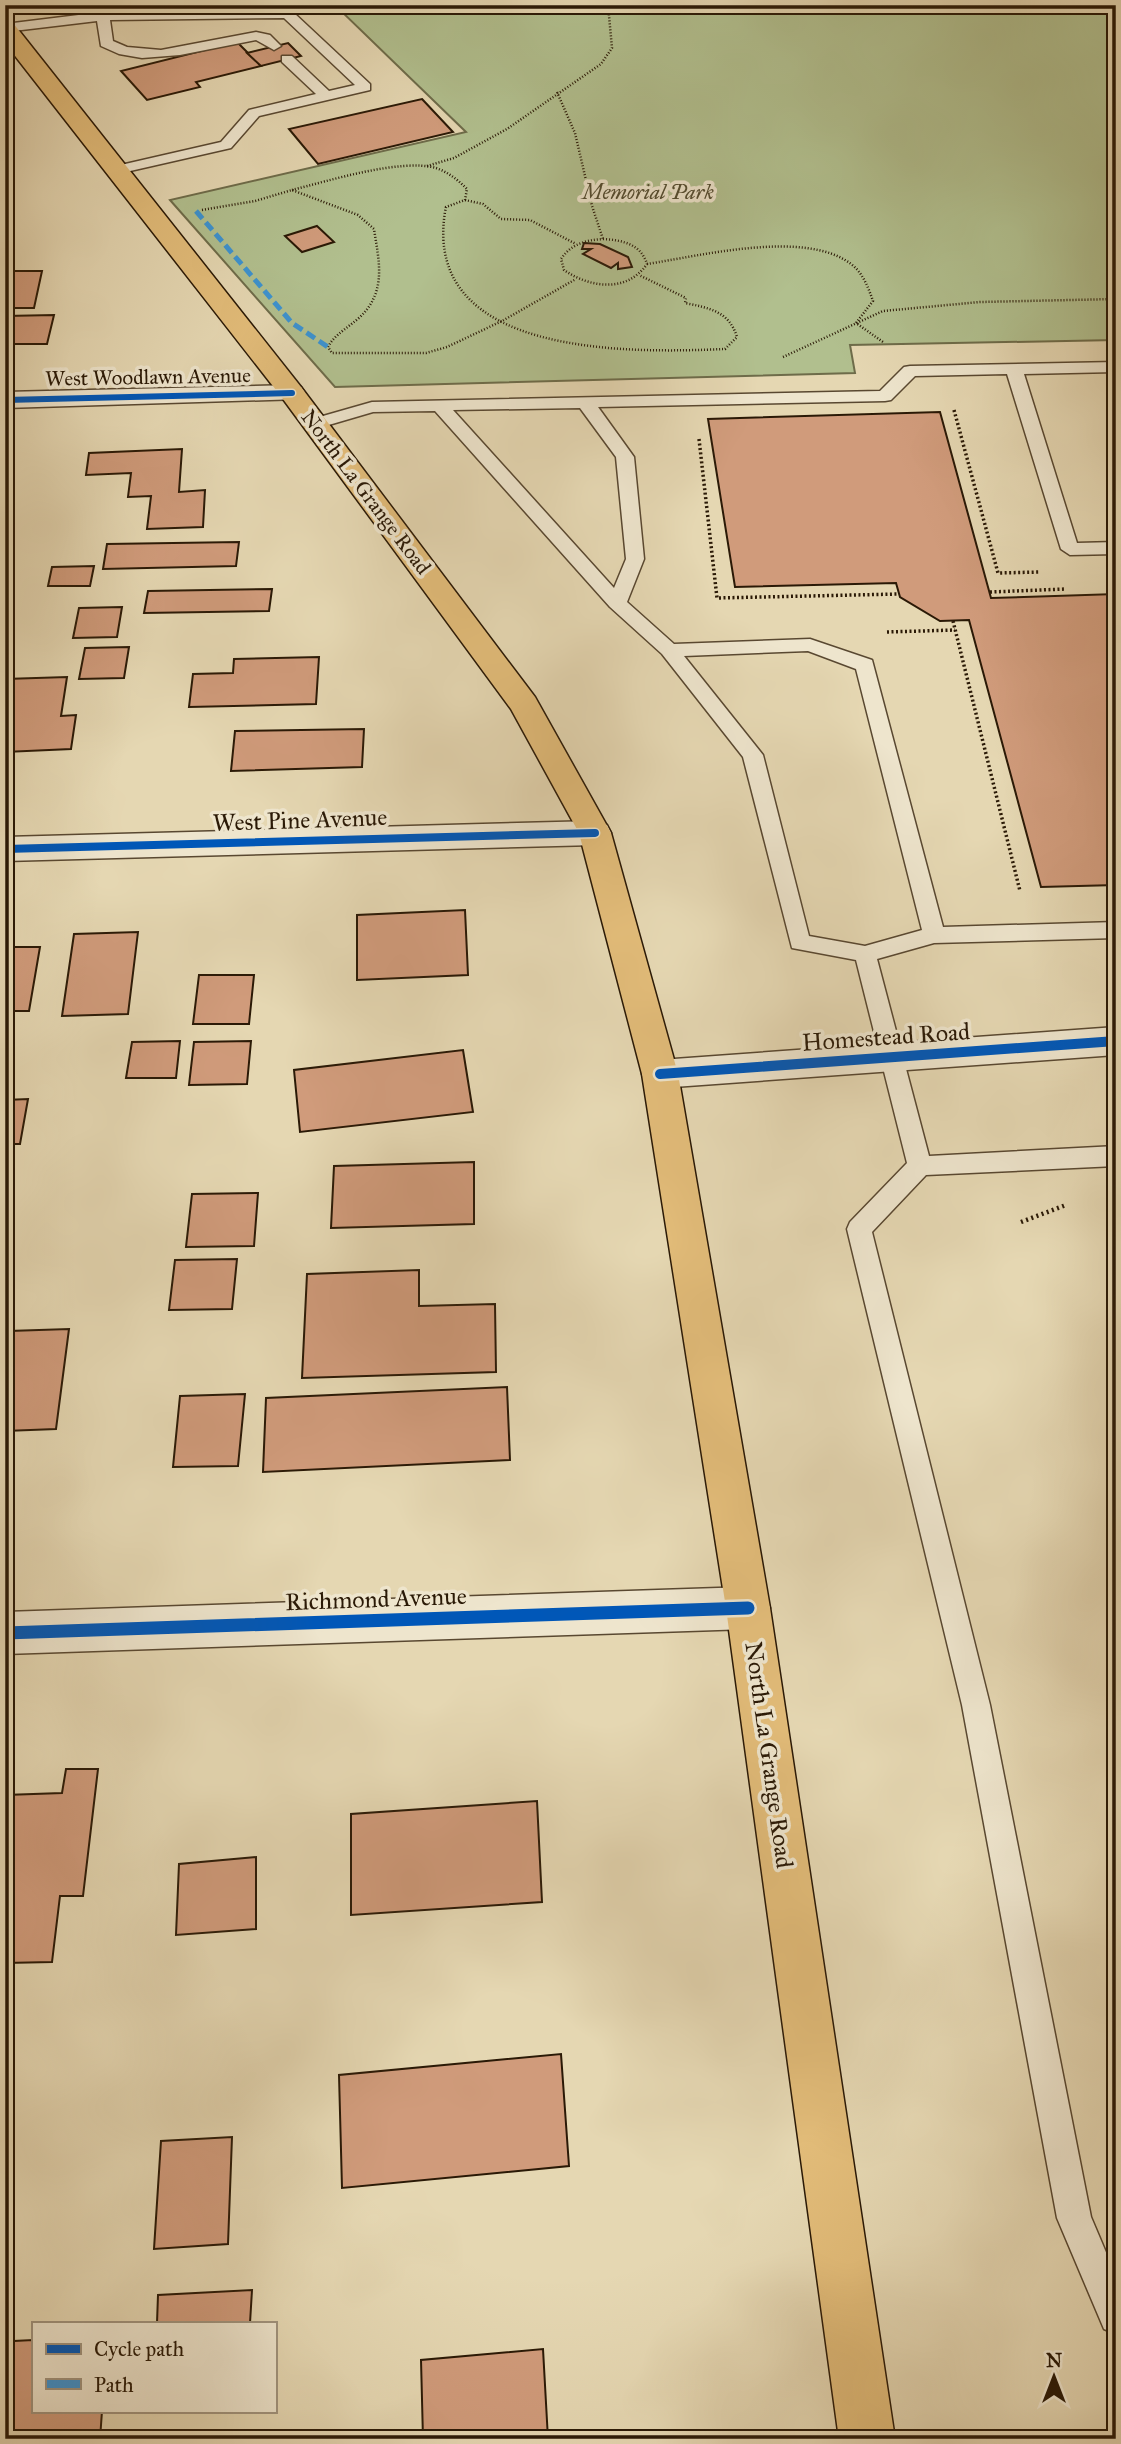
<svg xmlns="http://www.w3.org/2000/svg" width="1121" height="2444" font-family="'IM FELL Great Primer',serif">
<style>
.green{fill:#b1bf8e;stroke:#6e6c4a;stroke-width:2}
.building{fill:#d09b7b;stroke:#2a1906;stroke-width:2}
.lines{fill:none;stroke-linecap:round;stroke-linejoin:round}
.lane-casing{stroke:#594831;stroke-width:3}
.street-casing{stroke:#594831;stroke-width:3}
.primary-casing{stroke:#2a1906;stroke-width:3}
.path-far2{stroke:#2a1906;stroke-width:2.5;stroke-dasharray:1 2;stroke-linecap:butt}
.path-far1{stroke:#2a1906;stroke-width:3.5;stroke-dasharray:2 2.5;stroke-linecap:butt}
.path{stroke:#2a1906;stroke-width:4.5;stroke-dasharray:2 3.5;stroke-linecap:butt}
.lane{fill:#eee5cd;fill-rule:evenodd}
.street{fill:#eee5cd;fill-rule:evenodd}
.primary{fill:#e2bc79;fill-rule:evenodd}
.quiet{stroke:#3c93d1;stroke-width:5;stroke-dasharray:10 5;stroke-linecap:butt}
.cycleway-far3-casing{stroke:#eee5cd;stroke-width:9}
.cycleway-far2-casing{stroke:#eee5cd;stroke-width:11}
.cycleway-far1-casing{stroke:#eee5cd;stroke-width:15}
.cycleway-casing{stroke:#eee5cd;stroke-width:18}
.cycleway-far3{stroke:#0057b8;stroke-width:6}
.cycleway-far2{stroke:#0057b8;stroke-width:8}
.cycleway-far1{stroke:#0057b8;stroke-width:10}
.cycleway{stroke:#0057b8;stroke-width:13}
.labels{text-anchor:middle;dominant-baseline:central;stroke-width:7;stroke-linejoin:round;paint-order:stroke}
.far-park-label{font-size:21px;font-style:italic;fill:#524b2f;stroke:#eee5cd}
.far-street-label{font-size:21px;fill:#2a1906;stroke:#eee5cd}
.street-label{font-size:24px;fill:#2a1906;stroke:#eee5cd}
</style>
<rect width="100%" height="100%" fill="#e5d7b2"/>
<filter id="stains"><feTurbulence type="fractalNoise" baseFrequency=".00286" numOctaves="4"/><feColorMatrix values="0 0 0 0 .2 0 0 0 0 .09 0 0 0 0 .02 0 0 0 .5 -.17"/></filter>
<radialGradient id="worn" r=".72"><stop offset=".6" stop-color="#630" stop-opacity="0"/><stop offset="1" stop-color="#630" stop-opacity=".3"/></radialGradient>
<!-- green -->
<path class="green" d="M341,5h775v335l-266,5 5,28 -520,14 -165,-187 296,-68 -126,-122z"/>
<!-- building -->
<g class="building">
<path d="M237,42l24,24 -65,16 4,5 -53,13 -26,-29z"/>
<path d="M288,43l13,13 -40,10 -14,-13z"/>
<path d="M422,99l31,33 -135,32 -29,-35z"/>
<path d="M317,226l17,16 -32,10 -17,-16z"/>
<path d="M584,243l16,1 28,13 4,10 -14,2v-6l-7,5 -28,-14 8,-5h-9z"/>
<path d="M5,271h37l-8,37h-29z"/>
<path d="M54,315l-7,29h-42v-28z"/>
<path d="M940,412l51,186 125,-4v291l-75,2 -72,-267 -29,1 -40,-24 -4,-14 -161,4 -27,-168z"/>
<path d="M182,449l-3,43 26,-2 -2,37 -56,2 4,-33 -23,1 3,-24 -45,2 3,-22z"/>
<path d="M239,542l-3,24 -133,3 4,-25z"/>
<path d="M94,566l-4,20h-42l4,-19z"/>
<path d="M272,589l-3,22 -125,2 4,-22z"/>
<path d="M122,607l-5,30 -44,1 6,-30z"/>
<path d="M129,647l-5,31 -45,1 6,-31z"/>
<path d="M319,657l-3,47 -127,3 4,-33 40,-1 1,-14z"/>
<path d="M67,677l-6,39 15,-1 -5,34 -66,3v-73z"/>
<path d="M364,729l-2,38 -131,4 4,-40z"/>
<path d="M465,910l3,65 -111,5v-65z"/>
<path d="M138,932l-10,82 -66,2 12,-82z"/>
<path d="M5,947h35l-11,64h-24z"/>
<path d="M199,975h55l-5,49h-56z"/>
<path d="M180,1041l-4,37h-50l6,-36z"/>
<path d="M251,1041l-4,43 -58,1 5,-43z"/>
<path d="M463,1050l10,62 -173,20 -6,-62z"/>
<path d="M28,1099l-8,45h-15v-44z"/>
<path d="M474,1162v62l-143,4 3,-62z"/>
<path d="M258,1193l-4,53 -68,1 6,-53z"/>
<path d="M5,1200h8l-8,40z"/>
<path d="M237,1259l-5,50 -63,1 6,-50z"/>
<path d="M419,1270v36l76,-2 1,68 -194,6 5,-104z"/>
<path d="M69,1329l-13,100 -51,2v-73l4,-27z"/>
<path d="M507,1387l3,73 -247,12 3,-74z"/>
<path d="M245,1394l-7,72 -65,1 7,-71z"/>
<path d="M66,1769h32l-15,127h-23l-8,66 -47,1v-168l57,-2z"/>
<path d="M537,1801l5,101 -191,13v-101z"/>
<path d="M256,1857v72l-80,6 3,-71z"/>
<path d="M561,2054l8,112 -227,22 -3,-113z"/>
<path d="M232,2137l-4,107 -74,5 7,-108z"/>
<path d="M252,2290l-2,33h-93l1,-28z"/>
<path d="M33,2340v71h69l-2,28h-95l9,-98z"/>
<path d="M543,2349l5,90h-125l-2,-79z"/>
</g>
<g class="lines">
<defs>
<g id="lane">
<path d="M280,5h14v8l76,71v6l-111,26 -28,32 -114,26 -5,-1 -2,-3 2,-3 109,-25 28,-32 67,-16 -34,-32v-6h10l37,35 26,-6 -71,-67 -174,2 3,21 14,6 34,3 95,-18 14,3 11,11 -7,4 -18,-10 -76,15 -38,3 -23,-4 -18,-8 -4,-25 -92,11v-8l98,-12 177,-2z"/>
<path d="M1116,362v10l-92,2 53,169 39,-1v12l-46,1 -9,-6 -54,-175 -92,2 -24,24 -6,1 -287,6 36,50 10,102 -17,43 47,42 136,-5 62,21 71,267 173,-5v16l-182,5 -57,16 52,197 187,-10v20l-190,9 -54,57 118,473 101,512 25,59v58l-12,-5 -47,-111 -95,-513 -115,-476 3,-7 57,-59 -51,-203 -64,-12 -49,-191 -81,-103 -52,-47 -175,-196 -62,1 -58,17 -9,-5 3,-4 63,-18 508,-11 24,-24 6,-1zM580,408l36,49 10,102 -12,29 -161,-178zM808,651l48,18 66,261 -57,16 -56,-10 -46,-181 -79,-99z"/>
</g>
<g id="street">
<path d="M292,385l9,2 4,6 -4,6 -296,9v-16z"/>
<path d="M595,821l12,4 4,8 -4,8 -12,4 -590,16v-24z"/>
<path d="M1116,1027v28l-456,33 -13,-4 -5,-10 5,-10 13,-4z"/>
<path d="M748,1587l16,6 6,15 -6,15 -16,6 -743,25v-42z"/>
</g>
<path id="primary" d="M5,22l8,1 288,364 234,310 76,136 67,241 92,534 125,831h-56l-113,-831 -84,-534 -63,-241 -68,-124 -228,-310 -278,-356z"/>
</defs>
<!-- lane casing -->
<use href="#lane" class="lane-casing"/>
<!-- street casing -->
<use href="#street" class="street-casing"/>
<!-- primary casing -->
<use href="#primary" class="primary-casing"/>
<!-- path-far2 -->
<g class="path-far2">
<path d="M557,92l18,41 17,73 11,33"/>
<path d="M427,166l27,-8 53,-29 94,-65 11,-16 -4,-43"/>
<path d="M292,190c36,-9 109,-32 144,-22 12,4 22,12 31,21l-2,11 -19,7 -1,5c-23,146 187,141 280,137l12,-12c-8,-26 -28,-29 -52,-34l1,-5 -47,-23"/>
<path d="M465,200l18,4 18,15 29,1 46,24"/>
<path d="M202,210l53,-9 37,-11 66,25 16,14c5,33 13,62 -14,88 -10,9 -21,15 -29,25l-3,5 4,6h94l21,-6 55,-26 74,-42"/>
<path d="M603,239c19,1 38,5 44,25 -20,29 -57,24 -83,6l-3,-11c10,-15 25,-19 42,-20z"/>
<path d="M647,264c53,-8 158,-35 204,0 12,9 17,23 22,37l-17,22 27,19"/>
<path d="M783,357l100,-46 97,-9 136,-3"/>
</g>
<!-- path-far1 -->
<g class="path-far1">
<path d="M954,410l44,163 42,-1"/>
<path d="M699,439l18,159 182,-4"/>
<path d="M990,592l76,-3"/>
<path d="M953,621l67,270"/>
<path d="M887,632l68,-2"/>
</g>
<!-- path -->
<path class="path" d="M1021,1222l45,-17"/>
<!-- lane -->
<use href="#lane" class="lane"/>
<!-- street -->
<use href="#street" class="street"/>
<!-- primary -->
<use href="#primary" class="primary"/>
<!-- quiet -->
<path class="quiet" d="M196,211l96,112 36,24"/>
<defs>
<path id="cycleway-far3" d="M5,400l287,-7"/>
<path id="cycleway-far2" d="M5,849l590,-16"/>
<path id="cycleway-far1" d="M660,1074l456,-33"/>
<path id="cycleway" d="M5,1633l743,-25"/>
</defs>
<!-- cycleway-far3 casing -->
<use href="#cycleway-far3" class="cycleway-far3-casing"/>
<!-- cycleway-far2 casing -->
<use href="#cycleway-far2" class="cycleway-far2-casing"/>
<!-- cycleway-far1 casing -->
<use href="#cycleway-far1" class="cycleway-far1-casing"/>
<!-- cycleway casing -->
<use href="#cycleway" class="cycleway-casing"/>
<!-- cycleway-far3 -->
<use href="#cycleway-far3" class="cycleway-far3"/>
<!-- cycleway-far2 -->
<use href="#cycleway-far2" class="cycleway-far2"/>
<!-- cycleway-far1 -->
<use href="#cycleway-far1" class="cycleway-far1"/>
<!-- cycleway -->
<use href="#cycleway" class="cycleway"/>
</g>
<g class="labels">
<!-- far-park labels -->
<g class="far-park-label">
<text x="648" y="192">Memorial Park</text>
</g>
<!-- far-street labels -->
<g class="far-street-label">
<text transform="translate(148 377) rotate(-1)">West Woodlawn Avenue</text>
<text transform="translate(366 492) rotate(53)">North La Grange Road</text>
</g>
<!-- street labels -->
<g class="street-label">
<text transform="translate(300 820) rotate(-2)">West Pine Avenue</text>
<text transform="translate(886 1037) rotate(-4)">Homestead Road</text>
<text transform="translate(376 1599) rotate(-2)">Richmond Avenue</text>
<text transform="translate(769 1755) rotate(82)">North La Grange Road</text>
</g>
</g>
<!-- margin -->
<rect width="1121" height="2444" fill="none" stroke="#e5d7b2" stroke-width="28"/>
<rect x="7" y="7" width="1107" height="2430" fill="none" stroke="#2a1906" stroke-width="3.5"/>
<rect x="14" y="14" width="1093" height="2416" fill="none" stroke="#2a1906" stroke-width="2"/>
<!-- legend -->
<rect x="32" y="2322" width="245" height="91" fill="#eee5cd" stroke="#a0937d" stroke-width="2"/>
<rect x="46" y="2344" width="35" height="10" fill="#0057b8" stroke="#a0937d" stroke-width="2"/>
<text x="94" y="2356" font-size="21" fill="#2a1906">Cycle path</text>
<rect x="46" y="2379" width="35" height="10" fill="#3c93d1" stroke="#a0937d" stroke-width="2"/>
<text x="94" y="2392" font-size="21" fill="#2a1906">Path</text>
<!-- north arrow -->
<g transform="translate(1054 2377)" stroke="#eee5cd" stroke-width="5" paint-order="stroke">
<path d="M0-5L12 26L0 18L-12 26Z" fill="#2a1906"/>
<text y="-10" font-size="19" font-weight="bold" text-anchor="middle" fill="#2a1906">N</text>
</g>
<rect width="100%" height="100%" filter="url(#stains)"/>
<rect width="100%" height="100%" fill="url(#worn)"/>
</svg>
